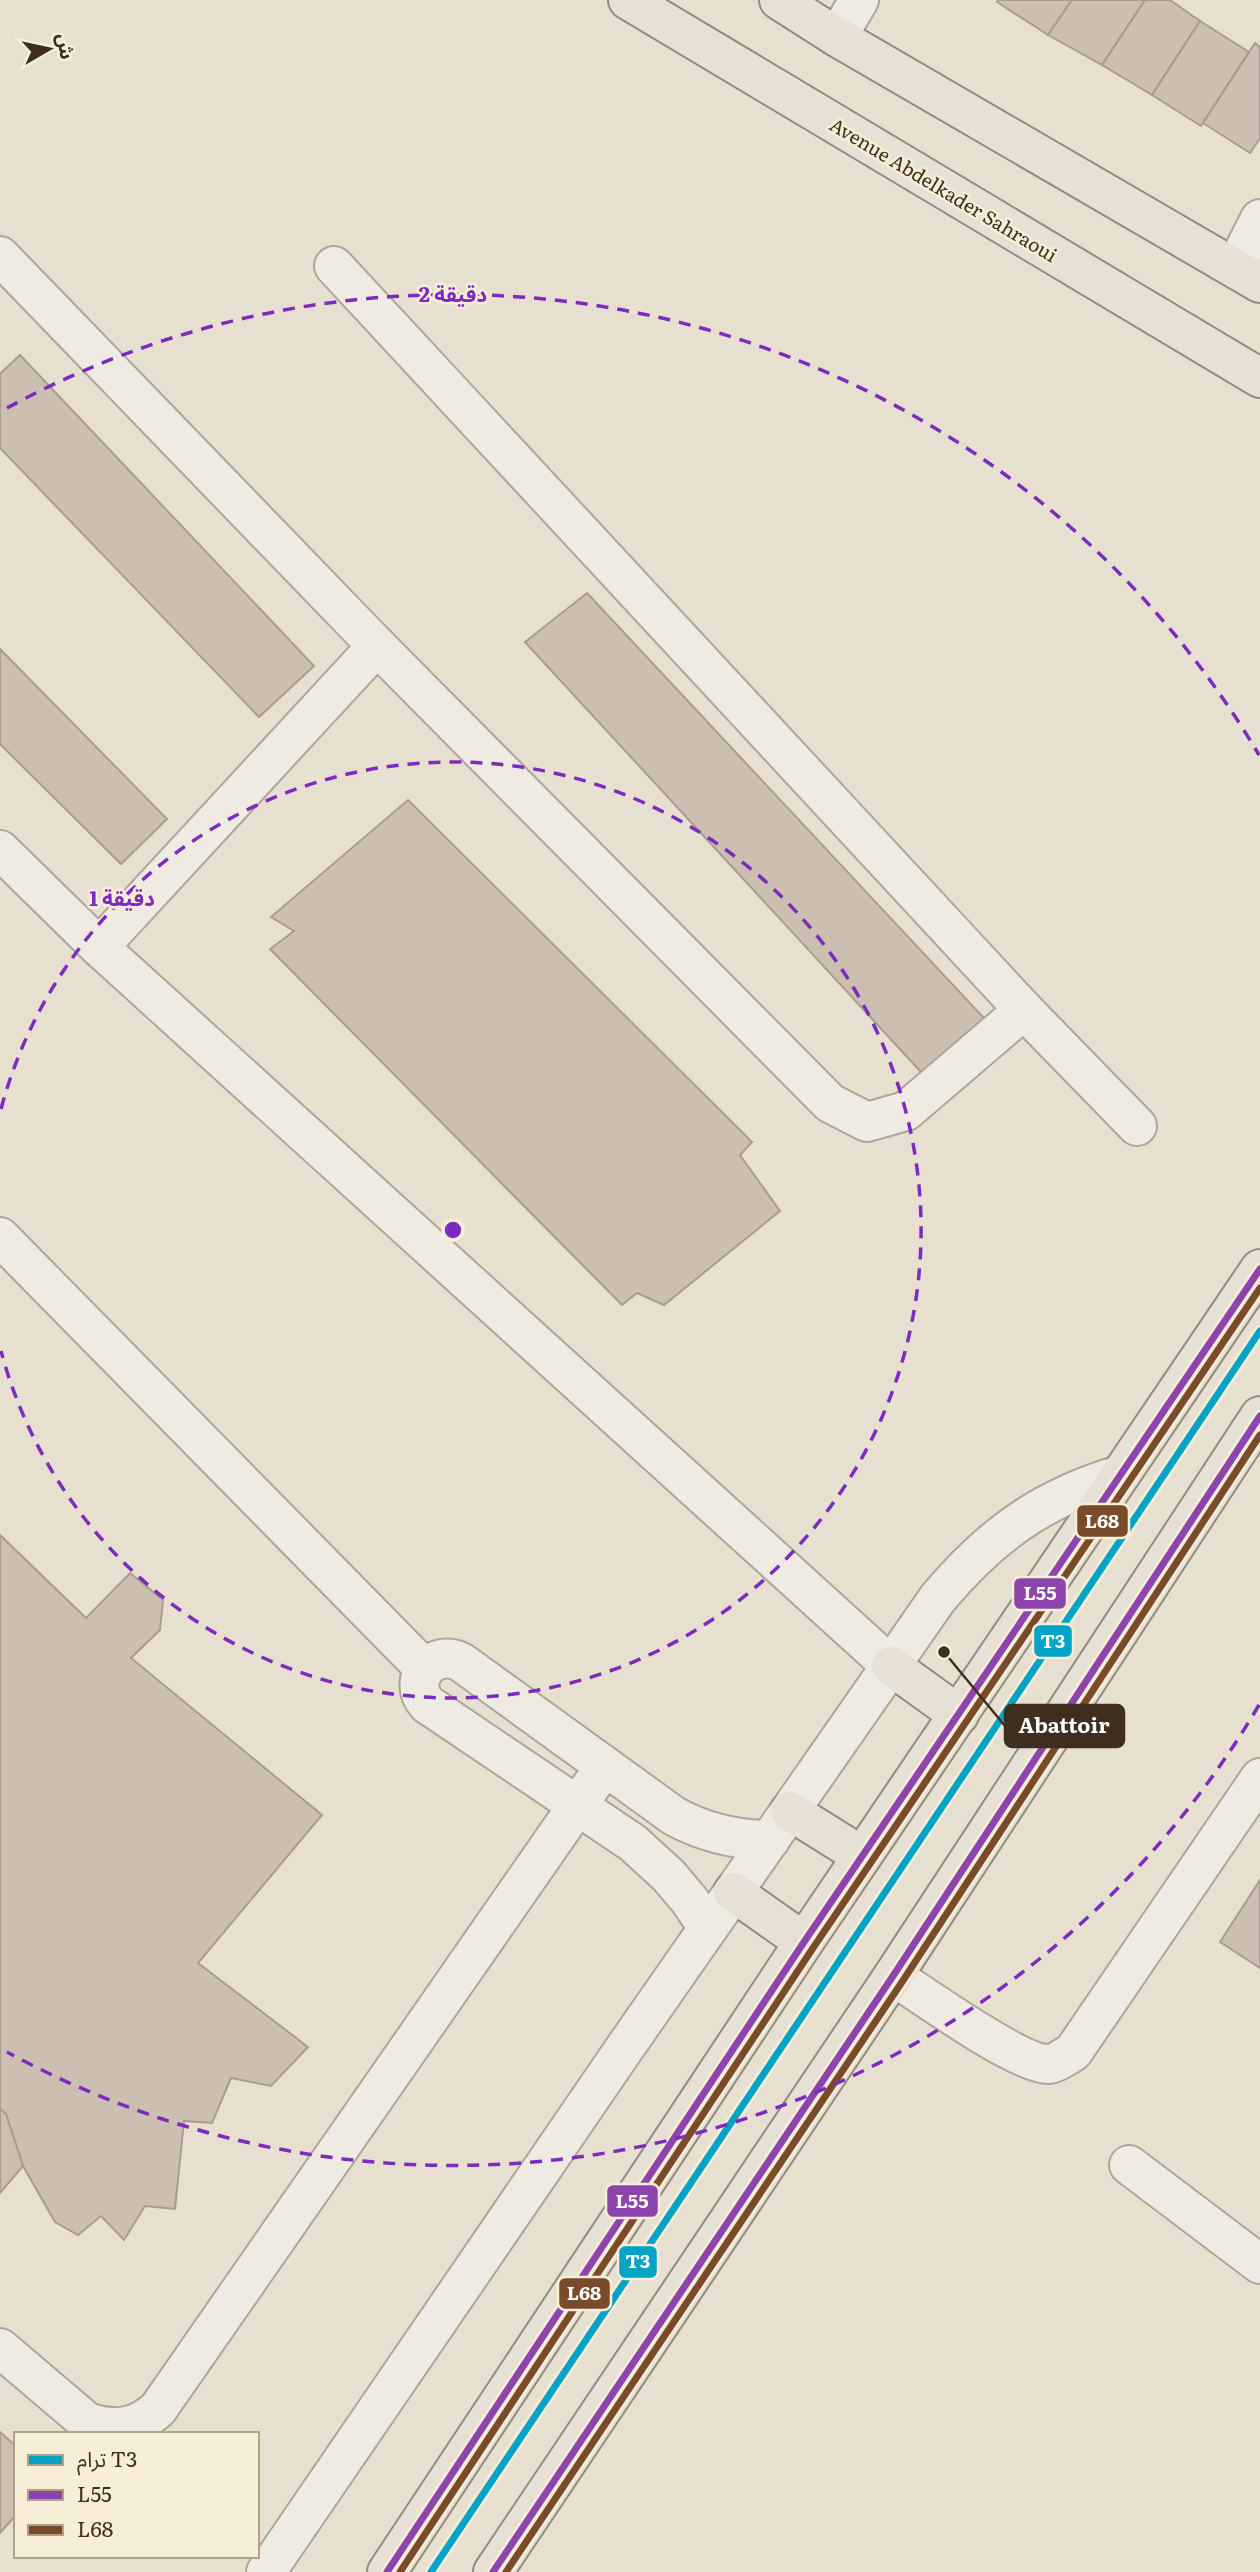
<svg xmlns="http://www.w3.org/2000/svg" width="1260" height="2572" font-family="Literata,'Noto Sans Arabic',serif">
<style>
.building{fill:#cbbfb2;stroke:#a89c90;stroke-width:2}
.lines{fill:none;stroke-linecap:round;stroke-linejoin:round}
.minor-casing{stroke:#ada599;stroke-width:42}
.major-casing{stroke:#928b80;stroke-width:42}
.minor{stroke:#efebe3;stroke-width:38}
.major{stroke:#e6e1d4;stroke-width:38}
.bus-1-casing{stroke:#f7eed8;stroke-width:12}
.bus-2-casing{stroke:#f7eed8;stroke-width:12}
.bus-1{stroke:#8e44ad;stroke-width:7}
.bus-2{stroke:#7a4b2a;stroke-width:7}
.tram-1-casing{stroke:#f7eed8;stroke-width:12}
.tram-1{stroke:#03a3c5;stroke-width:7}
.ring{fill:none;stroke:#7b2cbf;stroke-width:3.5;stroke-dasharray:12 9}
.labels{text-anchor:middle;dominant-baseline:central;stroke-width:5;stroke-linejoin:round;paint-order:stroke}
.street-label{font-size:19px;fill:#3d2e20;stroke:#f7eed8}
.centre{fill:#7b2cbf;stroke:#f7eed8;stroke-width:3.5}
.ring-label{font-size:21px;text-anchor:middle;font-weight:bold;fill:#7b2cbf;stroke:#f7eed8;stroke-width:5;stroke-linejoin:round;paint-order:stroke}
.leader{fill:none;stroke:#3d2e20;stroke-width:2.5}
.callout-dot{fill:#3d2e20;stroke:#f7eed8;stroke-width:2.5}
.callout{fill:#3d2e20;stroke:#3d2e20;stroke-width:2.5}
.callout-label{font-size:21px;text-anchor:middle;font-weight:bold;fill:#fff}
.line-badge{stroke:#f7eed8;stroke-width:2.5}
.badge-label{font-size:19px;text-anchor:middle;font-weight:bold;fill:#fff}
</style>
<rect width="100%" height="100%" fill="#e7e0d1"/>
<!-- building -->
<g class="building">
<path d="M998,0h74l-24,35 -51,-33z"/>
<path d="M1072,0h73l-43,65 -54,-30z"/>
<path d="M1145,0h25l30,21 -48,74 -50,-30z"/>
<path d="M1200,21l49,31 -48,74 -49,-31z"/>
<path d="M1255,43l5,4v91l-10,15 -47,-30z"/>
<path d="M20,355l294,311 -55,51 -259,-269v-74z"/>
<path d="M587,593l409,438 -64,53 -407,-442z"/>
<path d="M0,649l167,170 -46,45 -121,-120z"/>
<path d="M408,800l344,342 -12,13 40,56 -116,94 -27,-12 -15,12 -352,-356 24,-18 -23,-14z"/>
<path d="M0,1535l86,83 44,-45 33,27 -3,30 -29,28 191,157 -124,148 110,84 -37,39 -40,-8 -19,45 -28,-2 -9,88 -30,-3 -21,34 -23,-24 -23,19 -23,-13 -32,-56 -17,-52 -6,-5z"/>
<path d="M1260,1880v88l-40,-26z"/>
<path d="M0,2109l6,5 17,52 -23,27z"/>
<path d="M0,2432l16,14v69l-16,18z"/>
</g>
<g class="lines">
<defs>
<g id="minor">
<path d="M837,37l22,-37"/>
<path d="M0,256l377,390 453,457 37,19 39,-11 118,-101"/>
<path d="M334,266l690,744 113,116"/>
<path d="M1235,268l25,-49"/>
<path d="M0,850l99,97 792,719"/>
<path d="M99,947l278,-301"/>
<path d="M0,1237l425,432"/>
<path d="M708,1928l-18,-27 -21,-25 -36,-33 -206,-139c-21,-24 5,-56 34,-42l213,154c31,17 61,24 96,24"/>
<path d="M893,1976c30,19 126,89 156,88 8,-1 17,-8 24,-12l187,-274"/>
<path d="M1129,2165l131,99"/>
<path d="M0,2348l87,74c28,9 49,7 71,-13l447,-643"/>
<path d="M266,2572l358,-523 314,-451c52,-62 104,-100 182,-123"/>
</g>
<g id="major">
<path d="M628,0l632,378"/>
<path d="M779,0l58,37 423,246"/>
<path d="M891,1666l68,49"/>
<path d="M790,1811l72,45"/>
<path d="M733,1892l71,50"/>
<path d="M387,2572l417,-630 456,-673"/>
<path d="M493,2572l400,-596 367,-560"/>
</g>
</defs>
<!-- minor casing -->
<use href="#minor" class="minor-casing"/>
<!-- major casing -->
<use href="#major" class="major-casing"/>
<!-- minor -->
<use href="#minor" class="minor"/>
<!-- major -->
<use href="#major" class="major"/>
<defs>
<g id="bus-1">
<path d="M387,2572l417,-630 456,-673"/>
<path d="M493,2572l400,-596 367,-560"/>
</g>
<g id="bus-2">
<path d="M400,2572l413,-624 447,-660"/>
<path d="M506,2572l396,-590 358,-547"/>
</g>
</defs>
<!-- bus-1 casing -->
<use href="#bus-1" class="bus-1-casing"/>
<!-- bus-2 casing -->
<use href="#bus-2" class="bus-2-casing"/>
<!-- bus-1 -->
<use href="#bus-1" class="bus-1"/>
<!-- bus-2 -->
<use href="#bus-2" class="bus-2"/>
<defs>
<path id="tram-1" d="M431,2572l829,-1241"/>
</defs>
<!-- tram-1 casing -->
<use href="#tram-1" class="tram-1-casing"/>
<!-- tram-1 -->
<use href="#tram-1" class="tram-1"/>
</g>
<!-- distance rings -->
<g class="ring">
<path d="M1 1109A468 468 0 1 1 1 1351"/>
<path d="M1259 1705A935 935 0 0 1 7 2052M7 408A935 935 0 0 1 1259 755"/>
</g>
<g class="labels">
<!-- street labels -->
<g class="street-label">
<text transform="translate(944 189) rotate(31)">Avenue Abdelkader Sahraoui</text>
</g>
</g>
<circle cx="453" cy="1230" r="10" class="centre"/>
<g class="ring-label">
<text x="453" y="302">2 دقيقة</text>
<text x="122" y="906">1 دقيقة</text>
</g>
<!-- callouts -->
<path class="leader" d="M944 1652L1005 1726"/>
<circle class="callout-dot" cx="944" cy="1652" r="7"/>
<rect class="callout" x="1005" y="1705" width="119" height="42" rx="7"/>
<g class="callout-label">
<text x="1064" y="1733">Abattoir</text>
</g>
<g class="line-badge">
<rect x="1076" y="1504" width="53" height="34" rx="7" fill="#7a4b2a"/>
<rect x="1013" y="1577" width="54" height="33" rx="7" fill="#8e44ad"/>
<rect x="1033" y="1624" width="40" height="34" rx="7" fill="#03a3c5"/>
<rect x="606" y="2184" width="53" height="34" rx="7" fill="#8e44ad"/>
<rect x="618" y="2245" width="40" height="34" rx="7" fill="#03a3c5"/>
<rect x="558" y="2277" width="53" height="33" rx="7" fill="#7a4b2a"/>
</g>
<g class="badge-label">
<text x="1102" y="1528">L68</text>
<text x="1040" y="1600">L55</text>
<text x="1053" y="1648">T3</text>
<text x="632" y="2208">L55</text>
<text x="638" y="2268">T3</text>
<text x="584" y="2300">L68</text>
</g>
<!-- legend -->
<rect x="14" y="2432" width="245" height="126" fill="#f7eed8" stroke="#ada18e" stroke-width="2"/>
<rect x="28" y="2455" width="35" height="10" fill="#03a3c5" stroke="#ada18e" stroke-width="2"/>
<text x="77" y="2467" font-size="21" fill="#3d2e20">ترام T3</text>
<rect x="28" y="2490" width="35" height="10" fill="#8e44ad" stroke="#ada18e" stroke-width="2"/>
<text x="77" y="2502" font-size="21" fill="#3d2e20">L55</text>
<rect x="28" y="2525" width="35" height="10" fill="#7a4b2a" stroke="#ada18e" stroke-width="2"/>
<text x="77" y="2537" font-size="21" fill="#3d2e20">L68</text>
<!-- north arrow -->
<g transform="translate(49 49) rotate(81)" stroke="#f7eed8" stroke-width="5" paint-order="stroke">
<path d="M0-5L12 26L0 18L-12 26Z" fill="#3d2e20"/>
<text y="-10" font-size="19" font-weight="bold" text-anchor="middle" fill="#3d2e20">ش</text>
</g>
</svg>
